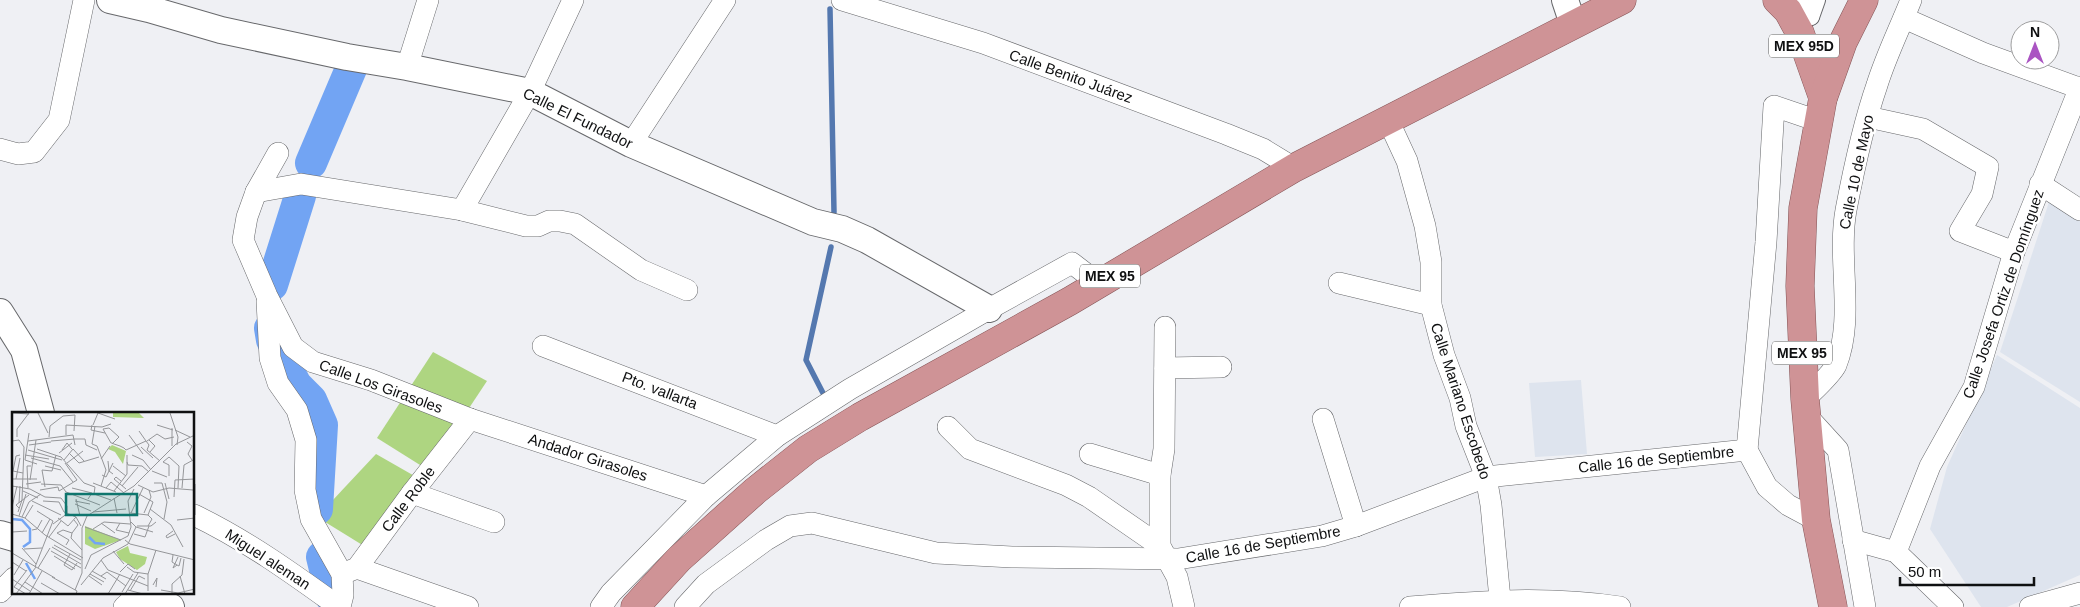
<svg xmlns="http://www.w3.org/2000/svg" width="2080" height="607" font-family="Helvetica,sans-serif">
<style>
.built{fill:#dee4ee}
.garden{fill:#aed581}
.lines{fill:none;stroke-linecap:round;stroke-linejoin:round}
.stream{stroke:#5478af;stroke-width:5.5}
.river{stroke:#72a4f3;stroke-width:32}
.pedestrian-casing{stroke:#67686b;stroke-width:18}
.minor-casing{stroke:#67686b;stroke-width:22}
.tertiary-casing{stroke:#67686b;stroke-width:28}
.trunk-casing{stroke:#845456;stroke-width:29}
.pedestrian{stroke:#fff;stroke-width:16}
.minor{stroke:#fff;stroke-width:21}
.tertiary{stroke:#fff;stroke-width:26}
.trunk{stroke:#cf9396;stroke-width:28}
.labels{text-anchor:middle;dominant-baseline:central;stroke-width:5;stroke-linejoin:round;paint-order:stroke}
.shield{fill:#fff;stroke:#575858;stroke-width:1}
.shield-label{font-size:14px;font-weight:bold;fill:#0f1011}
.street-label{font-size:15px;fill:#0f1011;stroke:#fff}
.inset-river{fill:none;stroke:#72a4f3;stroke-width:2.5}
.inset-road{fill:none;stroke:#959699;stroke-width:1}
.view{fill:#0f766e;fill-opacity:0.15;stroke:#0f766e;stroke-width:2.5}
.inset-edge{fill:none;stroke:#0f1011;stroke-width:2.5}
</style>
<rect width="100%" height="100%" fill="#eff0f4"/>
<!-- built -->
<g class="built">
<path d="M2050,199l30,21v182l-80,-50z"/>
<path d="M1997,355l83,53v167l-73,32h-26l-51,-78 17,-62z"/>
<path d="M1581,380l6,74 -52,3 -6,-74z"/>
</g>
<!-- garden -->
<g class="garden">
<path d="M433,352l54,29 -59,89 -51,-32z"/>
<path d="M376,454l42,24 -54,68 -47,-29z"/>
</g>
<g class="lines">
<!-- stream -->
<g class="stream">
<path d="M830,9l4,203"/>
<path d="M824,395l-18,-35 25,-113"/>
</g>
<!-- river -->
<g class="river">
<path d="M311,163l42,-99"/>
<path d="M272,285l28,-89"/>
<path d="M270,328l2,12 24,45 15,15 11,25 -5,84"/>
<path d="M322,557l10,41"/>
</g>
<defs>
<g id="pedestrian">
<path d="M1799,0l12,17"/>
<path d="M1811,17l6,-17"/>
</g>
<g id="minor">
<path d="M842,0l141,43 243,91 37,15 31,19"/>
<path d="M1904,18l79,35 96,35"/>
<path d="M407,67l21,-67"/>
<path d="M1868,117l55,12 65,38 -6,27 -22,37 54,21"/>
<path d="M1388,120l19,41 18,65 6,36v43l13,50 16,43 6,28 20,51 5,28 9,94"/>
<path d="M631,144l94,-144"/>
<path d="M0,149l18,5 16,-2 25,-32 25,-120"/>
<path d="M278,153l-22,39 -9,25 -4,23 24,56 26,51 20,15 58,18 99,39 236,77"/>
<path d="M2040,184l40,26"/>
<path d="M256,192l45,-8 161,26 64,16h12l11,-5h11l15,3 66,46 46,20"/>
<path d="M462,210l68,-118 43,-92"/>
<path d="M1339,283l92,22"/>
<path d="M267,301l3,57 8,25 19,27 9,30 -1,50 6,29 31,55 1,21 -3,12"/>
<path d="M1165,327l-1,122 -4,26v71l17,31 7,30"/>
<path d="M543,346l234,90"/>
<path d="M1165,368l56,-1"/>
<path d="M1805,399c9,-9 26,-24 31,-34 19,-47 1,-105 10,-155 8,-42 17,-85 31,-125 9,-29 23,-57 34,-85"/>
<path d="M1807,416l31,34 27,157"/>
<path d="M1323,419l33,107"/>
<path d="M948,427l22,22 96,36 23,12 71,49"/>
<path d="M1747,450l19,-208 8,-136 44,15"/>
<path d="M1747,450l20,37 21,18 28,15"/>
<path d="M1090,454l70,21"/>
<path d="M412,493l82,29"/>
<path d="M194,515c52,25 98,58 145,92"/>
<path d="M1853,540l43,12 57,55"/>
<path d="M1896,552l34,-86 44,-79 40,-135 66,-165"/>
<path d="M357,568l111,39"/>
<path d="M342,574l15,-6 55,-75 58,-74"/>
<path d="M0,592l14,-14"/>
<path d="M124,607l15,-14"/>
<path d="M601,607l10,-14 95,-97 71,-60 73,-47 139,-80 83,-46 26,20"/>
<path d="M685,607l21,-23 60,-44 24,-14 22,-3 124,30 76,4 166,2 144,-23 34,-10 130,-49 261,-27"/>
<path d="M1410,607c72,-6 138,-11 210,0"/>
<path d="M2030,607l50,-14"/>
</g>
<g id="tertiary">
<path d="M110,0l39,9 72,21 126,27 60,10 123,25 101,52 182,78 29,7 25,11 122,69"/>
<path d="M1565,0l8,24"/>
<path d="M0,312l24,38 17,63"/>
<path d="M0,534l14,4"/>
<path d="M139,593l32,14"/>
</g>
<g id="trunk">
<path d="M1777,0l11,11 12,22 23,65"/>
<path d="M635,607l44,-48 76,-68 53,-42 52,-32 210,-116 224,-133 328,-168"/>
<path d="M1833,607l-17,-87 -11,-121 -5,-113 3,-78 20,-110 20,-56 21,-42"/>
</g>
</defs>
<!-- pedestrian casing -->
<use href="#pedestrian" class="pedestrian-casing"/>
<!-- minor casing -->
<use href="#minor" class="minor-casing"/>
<!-- tertiary casing -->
<use href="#tertiary" class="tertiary-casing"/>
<!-- trunk casing -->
<use href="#trunk" class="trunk-casing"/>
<!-- pedestrian -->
<use href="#pedestrian" class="pedestrian"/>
<!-- minor -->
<use href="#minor" class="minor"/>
<!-- tertiary -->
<use href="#tertiary" class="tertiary"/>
<!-- trunk -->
<use href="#trunk" class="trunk"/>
</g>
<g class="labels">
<!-- shield labels -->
<g class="shield">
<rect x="1769" y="34.5" width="70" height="23" rx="4"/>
<rect x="1080" y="264.5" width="60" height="23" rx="4"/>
<rect x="1772" y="341.5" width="60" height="23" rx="4"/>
</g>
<g class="shield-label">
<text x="1804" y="46">MEX 95D</text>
<text x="1110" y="276">MEX 95</text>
<text x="1802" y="353">MEX 95</text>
</g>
<!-- street labels -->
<g class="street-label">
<text transform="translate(1071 76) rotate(20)">Calle Benito Juárez</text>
<text transform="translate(578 118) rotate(26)">Calle El Fundador</text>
<text transform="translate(1856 172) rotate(-78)">Calle 10 de Mayo</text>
<text transform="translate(2003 294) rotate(-71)">Calle Josefa Ortiz de Domínguez</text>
<text transform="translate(381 386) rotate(20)">Calle Los Girasoles</text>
<text transform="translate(660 390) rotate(21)">Pto. vallarta</text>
<text transform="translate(1461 401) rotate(72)">Calle Mariano Escobedo</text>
<text transform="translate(588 457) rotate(18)">Andador Girasoles</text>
<text transform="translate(1656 459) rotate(-6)">Calle 16 de Septiembre</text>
<text transform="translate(408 499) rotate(-53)">Calle Roble</text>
<text transform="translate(1263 544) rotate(-10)">Calle 16 de Septiembre</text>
<text transform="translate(268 559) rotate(33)">Miguel aleman</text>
</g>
</g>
<!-- overview -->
<g transform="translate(12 412)">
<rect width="182" height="182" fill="#eff0f4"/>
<path d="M101,1h26l5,5 -31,-1zM116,134l2,7 17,4 -2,7 -8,6 -17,-11 -4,-7z" fill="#aed581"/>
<path d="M100,33l14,6 -3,13 -8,-12 -7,-3zM73,114l36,14 -26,9 -10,-5z" fill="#aed581"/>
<path class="inset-river" d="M0,107l10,1 8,9v13l-7,5M77,125l6,6 10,1M14,151l9,16"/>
<path class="inset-road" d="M1,1l16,1M26,1l10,20M158,1l8,24 -1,8M80,13l-1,5 14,3M81,13l5,-12 17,6M145,13l16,5M83,14l-3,18 5,2 9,24 -5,16M163,18l15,7M17,21l-4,27 12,4M54,23v-10l36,2 9,-3M117,23l14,19M5,25v-8l12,-16M37,25l1,-11 13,-10 12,-1 -1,16M63,27h10l1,6 11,5M137,28l6,6 -5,6M0,29l7,-1 5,7M16,29l45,-6 2,10M39,29l24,-2M134,29l3,4 -2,5 13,11M135,29l10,-7 8,5 9,-2M175,30l5,4 -4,8 4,6M100,32l7,-7 -10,-9 -6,1 8,14h1l2,1 6,2 4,2 2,2M17,33l22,-3M160,34v-18M129,35l12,11M25,37l24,8 23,26 11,4 -1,7 17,6M16,38l34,10M50,38l5,-7 5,6M114,38l20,-9 -7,-10M47,41l13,-10M57,41l10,10 20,-6M8,43l-4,1 -3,15 10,2M13,43l24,4M120,43l11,5 8,10M19,46l29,8 13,16M89,47l9,-13M52,48l9,-11 11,12M96,49l1,10 4,3M115,50l1,3 14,1 7,6M151,50l6,-5 10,9 -1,22M151,50l6,3v11M55,51l16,-12M33,54l16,4M101,54l13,10M140,59l15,6M90,63l4,2 7,-14M0,67h25M4,67l4,-21M18,68l6,-40M109,69l-5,-4 -2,2 12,10M81,71l23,9M142,71h8l5,19 -3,17M153,71l4,16M14,72l15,-2M29,72l20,1 5,7 34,13M183,72v31M126,73l15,7 16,-4 24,2M0,74l18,3 15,8M110,74l16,-19M33,75l-3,-17 10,1 4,-16M16,76l-1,-22h4M60,76l20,5 -4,6M94,76l5,-6 13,11M170,76l2,-23 11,-6M28,78l18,-3 1,4M11,79l15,7M47,79l18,-11 -12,-17M102,79l13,-17v-19M127,82l14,8 -5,13M33,85l16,1 6,8v7M162,85l1,-17 20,-1M102,86l3,15M64,87l4,17M20,89l29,14M31,89l16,1 5,10M63,89l15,3M7,91l1,-17M63,92l16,7M0,95l5,-21M7,96l-3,-3 13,-10M138,97l21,16 12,22M25,99l16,10M6,100l4,-12 2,-53M52,100l12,5 5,9M81,100l33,-3M118,101l18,2 4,4 -4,7M119,101l12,-25M132,101l7,-16 -2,-7M0,102l13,4 20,17 38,23M96,103h16M7,104l7,-22M10,105l7,-15 12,-8M13,106l8,-13M46,106l10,8 8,-9M165,108l18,-2M89,111l14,10M108,111l-4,7 13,3M41,112l15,-11M125,114h14l5,-4M73,115l36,13M124,115l17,5M81,117l11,-7 26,2M20,118l5,-1 5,-9M161,119l-7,5 1,2 8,-4M0,120l15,-1M30,121l8,-14M60,121l-1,5 11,12M60,121l6,-8 -4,-5M122,122l11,3 4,-11M37,125l12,-16M113,128l5,4 65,16M42,133l27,15M54,133l3,-5 -12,-7 6,-3 9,3M40,135l29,17M10,136l14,16M12,137l18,-1M39,139l30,17M101,139l11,13M0,141l43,25M58,142l-6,11 8,5 5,-7M161,143l-1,7 5,3 2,1 2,-8M42,144l21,13M89,148l7,10 40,16M0,150l14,9M165,153l-4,3 5,-11M23,155l18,-46M115,155l7,5 14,2M26,156l12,-20M73,157l6,-14 37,-19 3,-9 -3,-26 6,-12M80,159l14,8M108,160l8,-8 7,5M78,162l14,8M2,163l9,-15M77,164l13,9M89,164l6,-4 19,14M168,164l5,18M40,165l25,14 -1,3M0,167l18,12M13,170l18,12M29,171l19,11M69,173l22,-27 25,-14 8,-17 -5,-5M141,173l4,-7 -1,9M63,178l7,-17v-45l5,-12 47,-30 42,-42 19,-9M116,178l15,4M149,178l17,3 17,-4M118,179l9,-15 6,3M136,179v-17l8,-24M110,180l11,-18M4,182l20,-27M14,182l-12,-7 13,-17M17,182l13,-23M96,182l12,-20M113,182l13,-21M160,182v-10l10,-9 2,-16"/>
<path class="view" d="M54,82h71v21h-71z"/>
<rect width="182" height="182" class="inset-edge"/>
</g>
<!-- north arrow -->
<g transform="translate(2035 45)"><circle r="24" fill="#ffffff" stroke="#9f9fa0"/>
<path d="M0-4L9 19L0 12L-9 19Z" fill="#aa54c2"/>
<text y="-8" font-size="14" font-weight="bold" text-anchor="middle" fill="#0f1011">N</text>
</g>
<!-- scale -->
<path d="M1900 577v8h134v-8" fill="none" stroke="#0f1011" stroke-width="2.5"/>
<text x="1908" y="577" font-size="15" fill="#0f1011" stroke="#ffffff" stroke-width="4" paint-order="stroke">50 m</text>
</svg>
